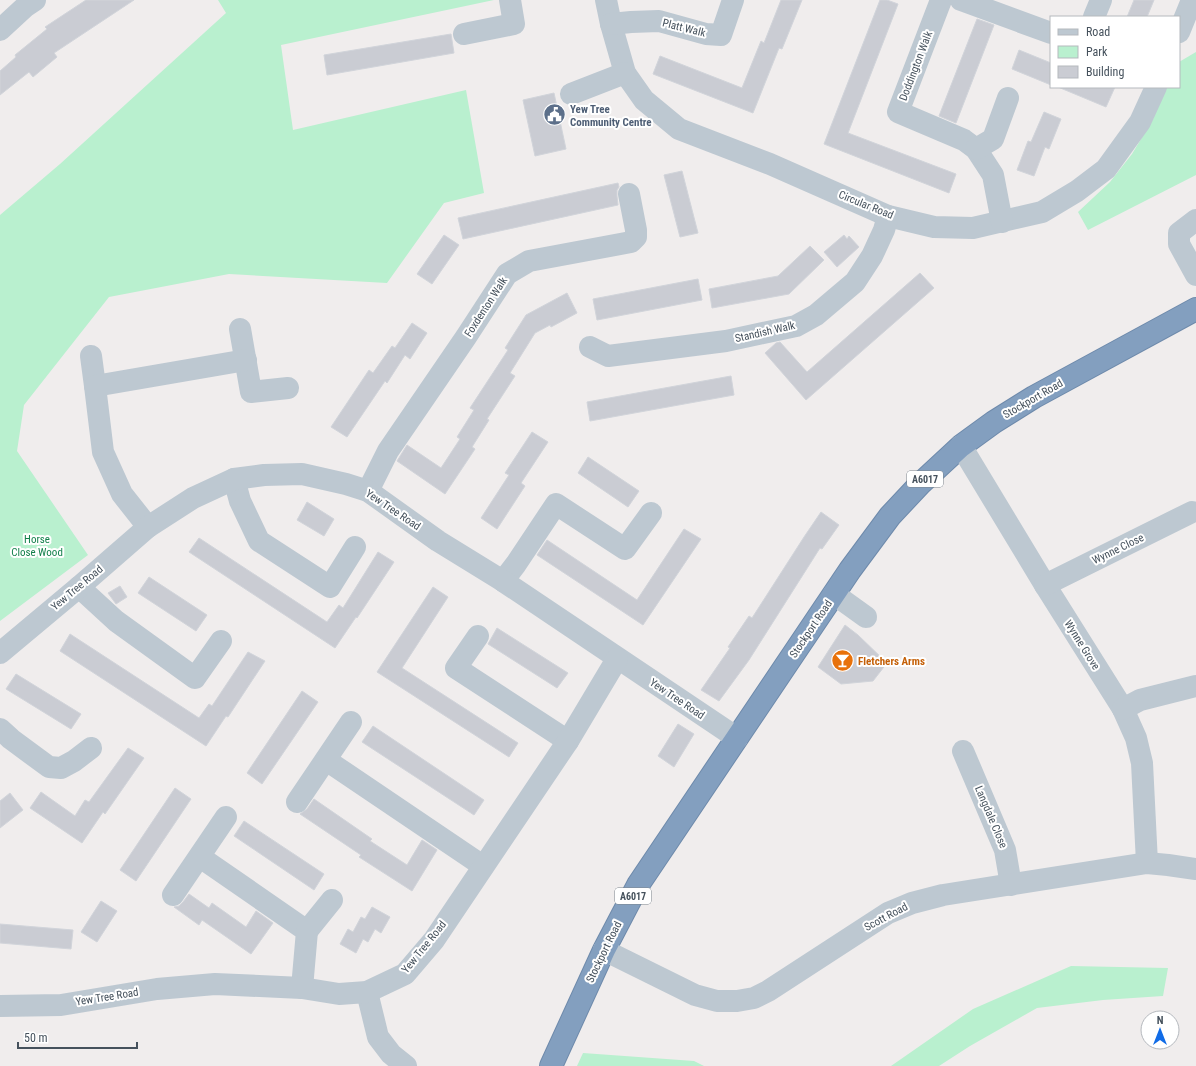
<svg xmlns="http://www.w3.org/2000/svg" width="1196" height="1066" font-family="'Roboto Condensed',sans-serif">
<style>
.green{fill:#b9f0cf}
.building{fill:#caccd3;stroke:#d1d4da}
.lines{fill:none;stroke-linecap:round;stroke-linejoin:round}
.highway-casing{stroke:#6e8aab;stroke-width:24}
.minor{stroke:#bdc8d1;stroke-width:22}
.highway{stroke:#839fbf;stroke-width:22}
.labels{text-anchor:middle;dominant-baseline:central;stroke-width:4;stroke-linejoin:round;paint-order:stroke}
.shield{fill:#fff;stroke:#7d858d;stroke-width:1}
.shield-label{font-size:10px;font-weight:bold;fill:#45515c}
.street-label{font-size:11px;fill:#45515c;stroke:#fff}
.service-label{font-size:11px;font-weight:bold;fill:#4e5e75;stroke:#fff;text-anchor:start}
.park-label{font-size:11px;fill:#13804b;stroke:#fff}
.food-label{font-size:11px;font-weight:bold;fill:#c56008;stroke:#fff;text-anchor:start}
</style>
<rect width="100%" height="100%" fill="#f0eded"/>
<!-- green -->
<g class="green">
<path d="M218,0h276l-213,45 12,85 173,-40 18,103 -40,10 -57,80 -158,-9 -120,23 -85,108 -7,46 71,104 -88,66v-406l60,-51 166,-151z"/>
<path d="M1196,52v123l-108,55 -10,-18 32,-30 22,-28 21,-35 12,-32h14v-25z"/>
<path d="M1071,966l97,2 -5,28 -60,4 -66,8 -67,38 -31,20h-48l82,-57z"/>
<path d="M583,1053l111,8 10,5h-127z"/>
</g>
<!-- building -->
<g class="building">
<path d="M86,0h48l-80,53 3,4 -24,20 -4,-5 -29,23v-24l16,-14 -1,-2 32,-26 -2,-2z"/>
<path d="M781,0h21l-20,49 -3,-1 -26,65 -100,-39 7,-18 82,32 19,-47 3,2z"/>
<path d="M880,0h7l11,4 -50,129 108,41 -7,19 -125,-49z"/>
<path d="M1134,0h20l-7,17h-20z"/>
<path d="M977,19l17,6 -38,98 -17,-7z"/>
<path d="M451,34l3,19 -127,22 -3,-20z"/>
<path d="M1019,50l32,13v22l-39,-16z"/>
<path d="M1058,87h57l-9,20z"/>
<path d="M554,93l12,56 -31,7 -12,-56z"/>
<path d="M1044,112l17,7 -12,30 -4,-2 -11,29 -17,-6 11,-29 3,1z"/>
<path d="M682,171l16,62 -18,4 -16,-62z"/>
<path d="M618,183l1,4 -2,3v6l1,9 -155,34 -5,-21z"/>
<path d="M444,235l15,10 -27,39 -15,-10z"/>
<path d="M844,235l3,4 2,-3 10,11 -22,20 -13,-15z"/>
<path d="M810,246l14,14 -35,34 -77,14 -3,-19 69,-13z"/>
<path d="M920,273l14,15 -128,112 -41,-47 11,-10 4,-1 27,30z"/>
<path d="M698,279l4,21 -105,20 -4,-21z"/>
<path d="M567,293l10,20 -26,14 -1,-2 -15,8 -25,40 5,3 -28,43 2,1 -17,27 3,2 -30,45 -48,-33 10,-16 34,23 19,-29 -3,-2 17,-27 -4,-2 38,-58 -3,-2 21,-33z"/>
<path d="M412,323l15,10 -17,26 -5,-4 -18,28 -2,-2 -38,56 -16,-10 38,-57 4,3 19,-27 3,2z"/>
<path d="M731,376l3,19 -144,26 -3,-19z"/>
<path d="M532,432l16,10 -27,41 4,3 -28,43 -16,-11 28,-43 -4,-2z"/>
<path d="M588,457l51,34 -11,16 -50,-34z"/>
<path d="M307,502l27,17 -10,17 -27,-16z"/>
<path d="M821,512l18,13 -17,24 -2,-1 -71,112 -30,41 -18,-11 29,-42 -2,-1 21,-31 3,2 52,-81z"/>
<path d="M684,529l17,10 -58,86 -106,-70 10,-15 90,60z"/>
<path d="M199,538l128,84 12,-17 4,3 35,-56 16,10 -37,56 -1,-1 -21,31 -146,-96z"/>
<path d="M149,577l58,38 -11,16 -58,-38z"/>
<path d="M120,586l7,11 -11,7 -8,-11z"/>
<path d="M433,587l15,10 -46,71 116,75 -9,14 -132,-85z"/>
<path d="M845,625l13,10 29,28 -14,18 -32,3 -23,-17z"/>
<path d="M497,628l71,45 -11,15 -69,-44z"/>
<path d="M70,634l129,84 10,-14 3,2 36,-54 17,9 -37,56 -2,-1 -20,30 -146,-95z"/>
<path d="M16,674l65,40 -10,15 -65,-40z"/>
<path d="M302,691l16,11 -56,82 -15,-11z"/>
<path d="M678,724l16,10 -20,33 -16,-11z"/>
<path d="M373,726l111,74 -10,15 -112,-73z"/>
<path d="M128,748l16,10 -39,56 -2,-2 -21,31 -52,-35 11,-16 34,24 10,-16 4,2z"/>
<path d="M175,788l16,11 -55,82 -16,-11z"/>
<path d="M10,793l13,17 -23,18v-27z"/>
<path d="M314,799l58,40 -2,2 37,24 15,-25 15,10 -25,41 -53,-34 2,-2 -61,-41 7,-5z"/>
<path d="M244,821l80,53 -10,16 -80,-54z"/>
<path d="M189,894l20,14 3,-5 34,24 10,-16 17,12 -22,31 -49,-34 -3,5 -25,-18 5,-1 4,-4z"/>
<path d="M101,901l16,10 -20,31 -16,-10z"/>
<path d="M372,907l18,10 -9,16 -6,-4 -7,13 -5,-3 -7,14 -16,-9 8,-15 5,3 8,-15 4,2z"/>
<path d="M0,924l73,6 -2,19 -71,-6z"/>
</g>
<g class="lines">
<defs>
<path id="highway" d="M551,1066l53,-116 34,-65 212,-315 40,-54 30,-32 41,-38 33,-24 40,-25 162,-88"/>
</defs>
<!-- highway casing -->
<use href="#highway" class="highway-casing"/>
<!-- minor -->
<g class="minor">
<path d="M606,0l5,24 14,49 19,27 35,29 91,35 118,52 46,11 39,1 69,-16 35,-21 29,-22 34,-47 16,-35"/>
<path d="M941,0l-43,112 66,28 12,9 17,26 9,47"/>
<path d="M961,0l90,33"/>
<path d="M1094,17l7,-17"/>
<path d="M611,24l20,-2 28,-1 47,13 15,1 12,-35"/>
<path d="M0,30l26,-24 9,-6"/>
<path d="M1179,32l13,-32"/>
<path d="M464,34l50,-10 -4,-24"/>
<path d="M571,94l54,-21"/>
<path d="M976,149l17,-10 15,-41"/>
<path d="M1196,220l-17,13v11l17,31"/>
<path d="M240,329l11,63 37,-4"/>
<path d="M590,347l18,9 118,-15 70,-15 20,-11 39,-33 17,-26 12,-26 4,-14"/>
<path d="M91,356l4,30"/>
<path d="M961,446l84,139 78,124 13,29 6,25 5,100"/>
<path d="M234,479l6,22 19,40 71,46 25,-40"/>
<path d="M368,491l20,-40 78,-114 41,-63 22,-13 102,-19 5,-5v-7l-7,-36"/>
<path d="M148,527l-26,-33 -19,-42 -8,-66 151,-26"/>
<path d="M503,581l13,-17 40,-60 69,45 26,-36"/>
<path d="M1045,585l147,-73"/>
<path d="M79,587l37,34 79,57 26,-37"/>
<path d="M834,594l32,23"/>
<path d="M478,636l-22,32 112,73"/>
<path d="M0,653l79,-66 69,-60 45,-29 41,-19 30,-4 38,-1 44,10 22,7 70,50 65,40 234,157"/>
<path d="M1123,709l17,-9 56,-14"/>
<path d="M0,729l11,10 38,28 12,1 13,-7 17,-13"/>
<path d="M963,751l42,99 6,35"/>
<path d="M326,760l157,106"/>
<path d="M297,802l54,-80"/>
<path d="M200,857l107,74 -5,57"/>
<path d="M173,895l53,-78"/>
<path d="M307,931l25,-31"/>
<path d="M604,950l91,45 22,6h20l17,-3 14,-7 120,-78 24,-10 31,-8 204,-32 21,2 28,4"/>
<path d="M367,992l11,45 13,17 15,12"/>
<path d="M0,1006l61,-1 96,-16 58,-5 87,4 37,6 28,-2 38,-18 29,-34 134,-199 49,-82"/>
</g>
<!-- highway -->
<use href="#highway" class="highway"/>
</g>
<!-- icons -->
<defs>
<symbol id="civic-disc" viewBox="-11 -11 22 22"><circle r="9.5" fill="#5c6f8a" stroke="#fff"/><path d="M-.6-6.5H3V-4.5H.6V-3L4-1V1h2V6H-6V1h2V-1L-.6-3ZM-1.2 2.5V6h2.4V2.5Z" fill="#fff"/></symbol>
<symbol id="bar-disc" viewBox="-11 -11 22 22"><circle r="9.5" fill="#e8710a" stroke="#fff"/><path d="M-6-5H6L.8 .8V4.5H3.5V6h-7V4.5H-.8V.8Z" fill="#fff"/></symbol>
</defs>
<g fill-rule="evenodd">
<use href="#civic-disc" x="542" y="102" width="25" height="25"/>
<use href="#bar-disc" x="830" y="648" width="25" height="25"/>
</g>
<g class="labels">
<!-- shield labels -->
<g class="shield">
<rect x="907" y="471" width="36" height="16" rx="3"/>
<rect x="615" y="888" width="36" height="16" rx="3"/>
</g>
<g class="shield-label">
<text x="925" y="479">A6017</text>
<text x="633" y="896">A6017</text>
</g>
<!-- street labels -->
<g class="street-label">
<text transform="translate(684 28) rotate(14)">Platt Walk</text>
<text transform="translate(916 66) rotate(-69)">Doddington Walk</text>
<text transform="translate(866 205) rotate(22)">Circular Road</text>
<text transform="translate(486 307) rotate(-57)">Foxdenton Walk</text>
<text transform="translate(765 332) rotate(-13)">Standish Walk</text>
<text transform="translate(1033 399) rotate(-30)">Stockport Road</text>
<text transform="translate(393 510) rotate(34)">Yew Tree Road</text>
<text transform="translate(1118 549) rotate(-26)">Wynne Close</text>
<text transform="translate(77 588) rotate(-40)">Yew Tree Road</text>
<text transform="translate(811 629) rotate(-56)">Stockport Road</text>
<text transform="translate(1082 645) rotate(58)">Wynne Grove</text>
<text transform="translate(677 699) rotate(34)">Yew Tree Road</text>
<text transform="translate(991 817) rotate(67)">Langdale Close</text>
<text transform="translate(886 917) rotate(-28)">Scott Road</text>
<text transform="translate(424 947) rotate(-51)">Yew Tree Road</text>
<text transform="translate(604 952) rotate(-64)">Stockport Road</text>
<text transform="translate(107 997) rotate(-9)">Yew Tree Road</text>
</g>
<!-- service labels -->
<g class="service-label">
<text x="570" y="109">Yew Tree<tspan x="570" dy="13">Community Centre</tspan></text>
</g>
<!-- park labels -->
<g class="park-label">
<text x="37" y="539">Horse<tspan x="37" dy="13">Close Wood</tspan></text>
</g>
<!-- food labels -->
<g class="food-label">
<text x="858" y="661">Fletchers Arms</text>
</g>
</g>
<!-- legend -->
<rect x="1050" y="16" width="130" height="72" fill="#ffffff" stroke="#b5b9be"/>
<rect x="1058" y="29" width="20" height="6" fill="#bdc8d1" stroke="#b5b9be"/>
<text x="1086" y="36" font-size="12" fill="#45515c">Road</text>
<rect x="1058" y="46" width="20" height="12" fill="#b9f0cf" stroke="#b5b9be"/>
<text x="1086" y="56" font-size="12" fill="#45515c">Park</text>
<rect x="1058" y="66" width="20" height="12" fill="#caccd3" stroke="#b5b9be"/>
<text x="1086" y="76" font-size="12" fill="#45515c">Building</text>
<!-- north arrow -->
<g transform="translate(1160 1030)"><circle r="19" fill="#ffffff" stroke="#b5b9be"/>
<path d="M0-3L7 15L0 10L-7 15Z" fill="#116ce7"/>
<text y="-6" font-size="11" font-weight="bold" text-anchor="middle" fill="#45515c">N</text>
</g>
<!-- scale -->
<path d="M18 1042v6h119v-6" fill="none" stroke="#45515c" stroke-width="2"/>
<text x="24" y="1042" font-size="12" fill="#45515c" stroke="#ffffff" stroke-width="3" paint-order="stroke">50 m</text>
</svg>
